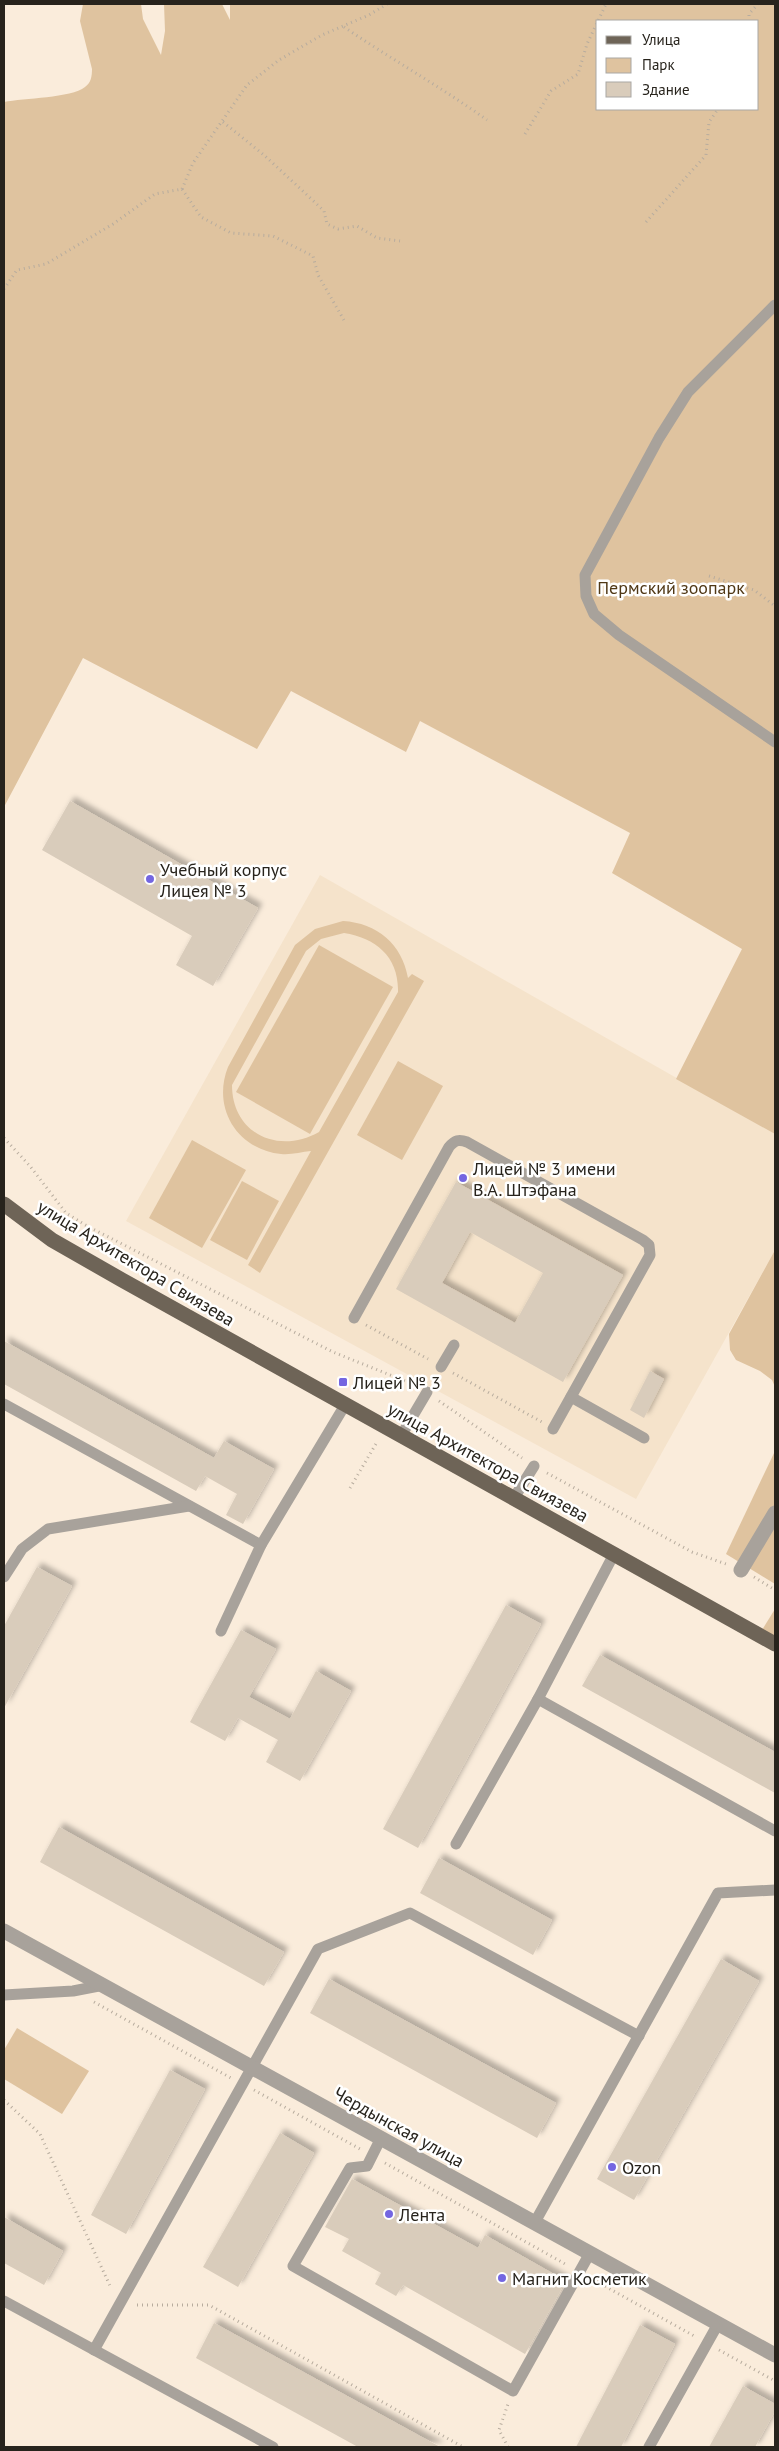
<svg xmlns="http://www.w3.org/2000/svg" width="779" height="2451" font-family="'PT Sans',sans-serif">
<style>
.built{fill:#f5e3cb}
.green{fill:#dfc39f;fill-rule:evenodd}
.building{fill:#d9ccbb;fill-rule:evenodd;filter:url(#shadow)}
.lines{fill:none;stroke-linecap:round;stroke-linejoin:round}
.path{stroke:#b7ac9e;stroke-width:3;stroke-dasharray:1 4;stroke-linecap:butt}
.lane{stroke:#a8a29b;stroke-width:11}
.street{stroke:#a8a29b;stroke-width:15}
.primary{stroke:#6e6457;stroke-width:15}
.poi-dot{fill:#7466e1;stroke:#fff;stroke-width:2}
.labels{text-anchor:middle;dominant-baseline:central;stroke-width:5;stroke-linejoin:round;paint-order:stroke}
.park-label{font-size:18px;fill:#503816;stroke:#fff}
.poi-label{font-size:18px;fill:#27231c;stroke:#fff;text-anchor:start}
.street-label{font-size:18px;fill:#27231c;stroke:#fff}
</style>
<defs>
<filter id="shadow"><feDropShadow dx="4.5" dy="-4.5" stdDeviation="2.5" flood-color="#0004"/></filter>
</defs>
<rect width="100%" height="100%" fill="#faecdb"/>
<!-- built -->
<path class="built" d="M320,875l455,259v116l-139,249 -510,-278z"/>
<!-- green -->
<g class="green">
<path d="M83,4h58l2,15 18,36 4,-24 -1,-27h58l8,16v-16h545v1130l-99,-55 66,-130 -130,-76 18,-40 -210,-112 -14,31 -115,-61 -34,58 -174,-91 -79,149v-705c20,-4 67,-4 81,-15 6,-4 7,-11 7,-18l-12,-48zM598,21h160v88h-160z"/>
<path d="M343,921c34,2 59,23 65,57l4,-4 12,7 -164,292 -12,-8 63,-114c-10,1 -20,4 -30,3 -45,-5 -69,-47 -53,-87l67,-122 20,-16zM344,933c32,5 55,24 54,59l-79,140c-40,23 -87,2 -87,-47l74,-134 15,-12z"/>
<path d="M319,945l74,42 -83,147 -74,-42z"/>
<path d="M398,1061l45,25 -41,74 -45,-25z"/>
<path d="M192,1140l54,30 -44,78 -53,-30z"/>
<path d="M242,1181l37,20 -32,59 -37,-20z"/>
<path d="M775,1250v137l-3,-7 -12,-9 -24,-11 -6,-10 -1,-16z"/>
<path d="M775,1451v133l-49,-30z"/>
<path d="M775,1609v29l-13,-8z"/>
<path d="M17,2028l72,43 -27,43 -58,-35v-29z"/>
</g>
<!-- building -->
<g class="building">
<path d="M70,801l188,107 -45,78 -37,-21 16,-29 -150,-86z"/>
<path d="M456,1182l167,93 -60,107 -167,-93zM470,1232l73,41 -28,50 -73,-40z"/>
<path d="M4,1341l210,117 10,-17 50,28 -31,55 -17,-9 11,-21 -32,-18 -9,15 -192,-107z"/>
<path d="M650,1371l14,8 -20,39 -14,-8z"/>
<path d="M37,1567l35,19 -68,122v-82z"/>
<path d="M506,1605l35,19 -123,224 -35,-19z"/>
<path d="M241,1630l35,19 -27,48 41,22 26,-48 35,20 -51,90 -34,-19 12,-22 -40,-22 -13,23 -35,-19z"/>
<path d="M600,1655l175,97v41l-193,-107z"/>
<path d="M59,1827l225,125 -20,34 -224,-124z"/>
<path d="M439,1858l113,62 -19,35 -113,-62z"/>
<path d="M721,1959l38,22 -125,219 -37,-21z"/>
<path d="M329,1979l227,124 -19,35 -227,-125z"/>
<path d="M170,2070l35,19 -79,145 -35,-19z"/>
<path d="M280,2133l34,20 -76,134 -35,-20z"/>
<path d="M352,2179l126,69 7,-13 81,46 -41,73 -122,-69 -7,11 -21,-12 6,-11 -39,-22 7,-12 -24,-12z"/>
<path d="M4,2217l59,34 -19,34 -40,-22z"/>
<path d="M214,2323l226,124h-82l-162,-89z"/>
<path d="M640,2325l35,19 -54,103h-45z"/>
<path d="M743,2386l32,18v7l-20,36h-46z"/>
</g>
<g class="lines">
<!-- path -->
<g class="path">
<path d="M749,21v-7l9,-10"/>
<path d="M344,27c47,32 97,60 143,93"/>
<path d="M223,122l41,33 41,38 19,18 3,13 11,5 19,-3 20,12 23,3"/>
<path d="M525,134l26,-43 27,-17 9,-30 19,-40"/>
<path d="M182,189l11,-26 54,-78 32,-25 43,-25 47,-20 18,-11"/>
<path d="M646,222l60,-67 3,-33 9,-13"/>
<path d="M4,289l13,-19 29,-6 67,-40 42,-30 27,-5 19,28 30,16 42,3 40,20 5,19 27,47"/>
<path d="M709,576l45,14 21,16"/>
<path d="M4,1138l26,28 36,47 21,13 246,126 82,33"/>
<path d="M366,1325l62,34"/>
<path d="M453,1373l89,49"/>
<path d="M439,1401l83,57"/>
<path d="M547,1473l145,79 34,12"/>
<path d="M350,1488l27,-46"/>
<path d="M754,1577l21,13"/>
<path d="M94,2002l137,76"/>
<path d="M254,2090l106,59"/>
<path d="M4,2100l36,34 71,154"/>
<path d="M385,2163l182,102"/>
<path d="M592,2279l104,58"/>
<path d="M137,2305h72l254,142"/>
<path d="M719,2350l56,31"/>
<path d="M508,2447l-9,-17 9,-26"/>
</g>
<!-- lane -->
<g class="lane">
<path d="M775,305l-87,87 -29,46 -74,137 1,21 8,18 25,21 156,107"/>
<path d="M354,1318l95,-171c6,-7 10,-8 18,-5l176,98 6,5 1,10 -97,174"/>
<path d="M441,1367l13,-22"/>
<path d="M571,1397l73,41"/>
<path d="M4,1404l257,141 84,-140"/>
<path d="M401,1436l26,-44"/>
<path d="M514,1498l20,-32"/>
<path d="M4,1577l18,-28 26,-20 141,-23"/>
<path d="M221,1631l40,-86"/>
<path d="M538,1699l237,132"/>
<path d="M456,1844l82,-145 76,-145"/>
<path d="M4,1995l69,-4 31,-6"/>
<path d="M381,2138l-14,28 -17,2 -57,98 220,125 77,-138"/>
<path d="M535,2222l183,-329 57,-3"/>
<path d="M4,2301l269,146"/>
<path d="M94,2350l224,-401 92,-36 229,123"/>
<path d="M649,2447l69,-123"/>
</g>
<!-- street -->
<g class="street">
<path d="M741,1570l34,-57"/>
<path d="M4,1931l771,424"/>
</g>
<!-- primary -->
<path class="primary" d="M4,1204l48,36 70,40 653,364"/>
</g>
<!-- markers -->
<g class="poi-dot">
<circle cx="150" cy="879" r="5"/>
<circle cx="463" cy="1178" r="5"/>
<rect x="338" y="1377" width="10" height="10" rx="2.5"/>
<circle cx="612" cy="2167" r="5"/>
<circle cx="389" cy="2214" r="5"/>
<circle cx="502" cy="2278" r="5"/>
</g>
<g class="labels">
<!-- park labels -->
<g class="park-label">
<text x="671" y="587">Пермский зоопарк</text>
</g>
<!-- poi labels -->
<g class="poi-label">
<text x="160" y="869">Учебный корпус<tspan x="160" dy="21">Лицея № 3</tspan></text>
<text x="473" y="1168">Лицей № 3 имени<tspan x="473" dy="21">В.А. Штэфана</tspan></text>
<text x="353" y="1382">Лицей № 3</text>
<text x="622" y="2167">Ozon</text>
<text x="399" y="2214">Лента</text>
<text x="512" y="2278">Магнит Косметик</text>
</g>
<!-- street labels -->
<g class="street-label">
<text transform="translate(136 1263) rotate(31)">улица Архитектора Свиязева</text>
<text transform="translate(488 1462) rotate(29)">улица Архитектора Свиязева</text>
<text transform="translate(399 2127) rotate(29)">Чердынская улица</text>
</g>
</g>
<!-- border -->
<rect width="779" height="2451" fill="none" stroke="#27231c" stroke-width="10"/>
<!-- legend -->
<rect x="596" y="20" width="162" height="90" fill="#ffffff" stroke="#a9a7a4"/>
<rect x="606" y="36" width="25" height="8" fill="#6e6457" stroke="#a9a7a4"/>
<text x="642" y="45" font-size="15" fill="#27231c">Улица</text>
<rect x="606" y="58" width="25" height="15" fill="#dfc39f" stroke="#a9a7a4"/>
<text x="642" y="70" font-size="15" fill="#27231c">Парк</text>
<rect x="606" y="82" width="25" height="15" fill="#d9ccbb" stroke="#a9a7a4"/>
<text x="642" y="95" font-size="15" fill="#27231c">Здание</text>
</svg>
